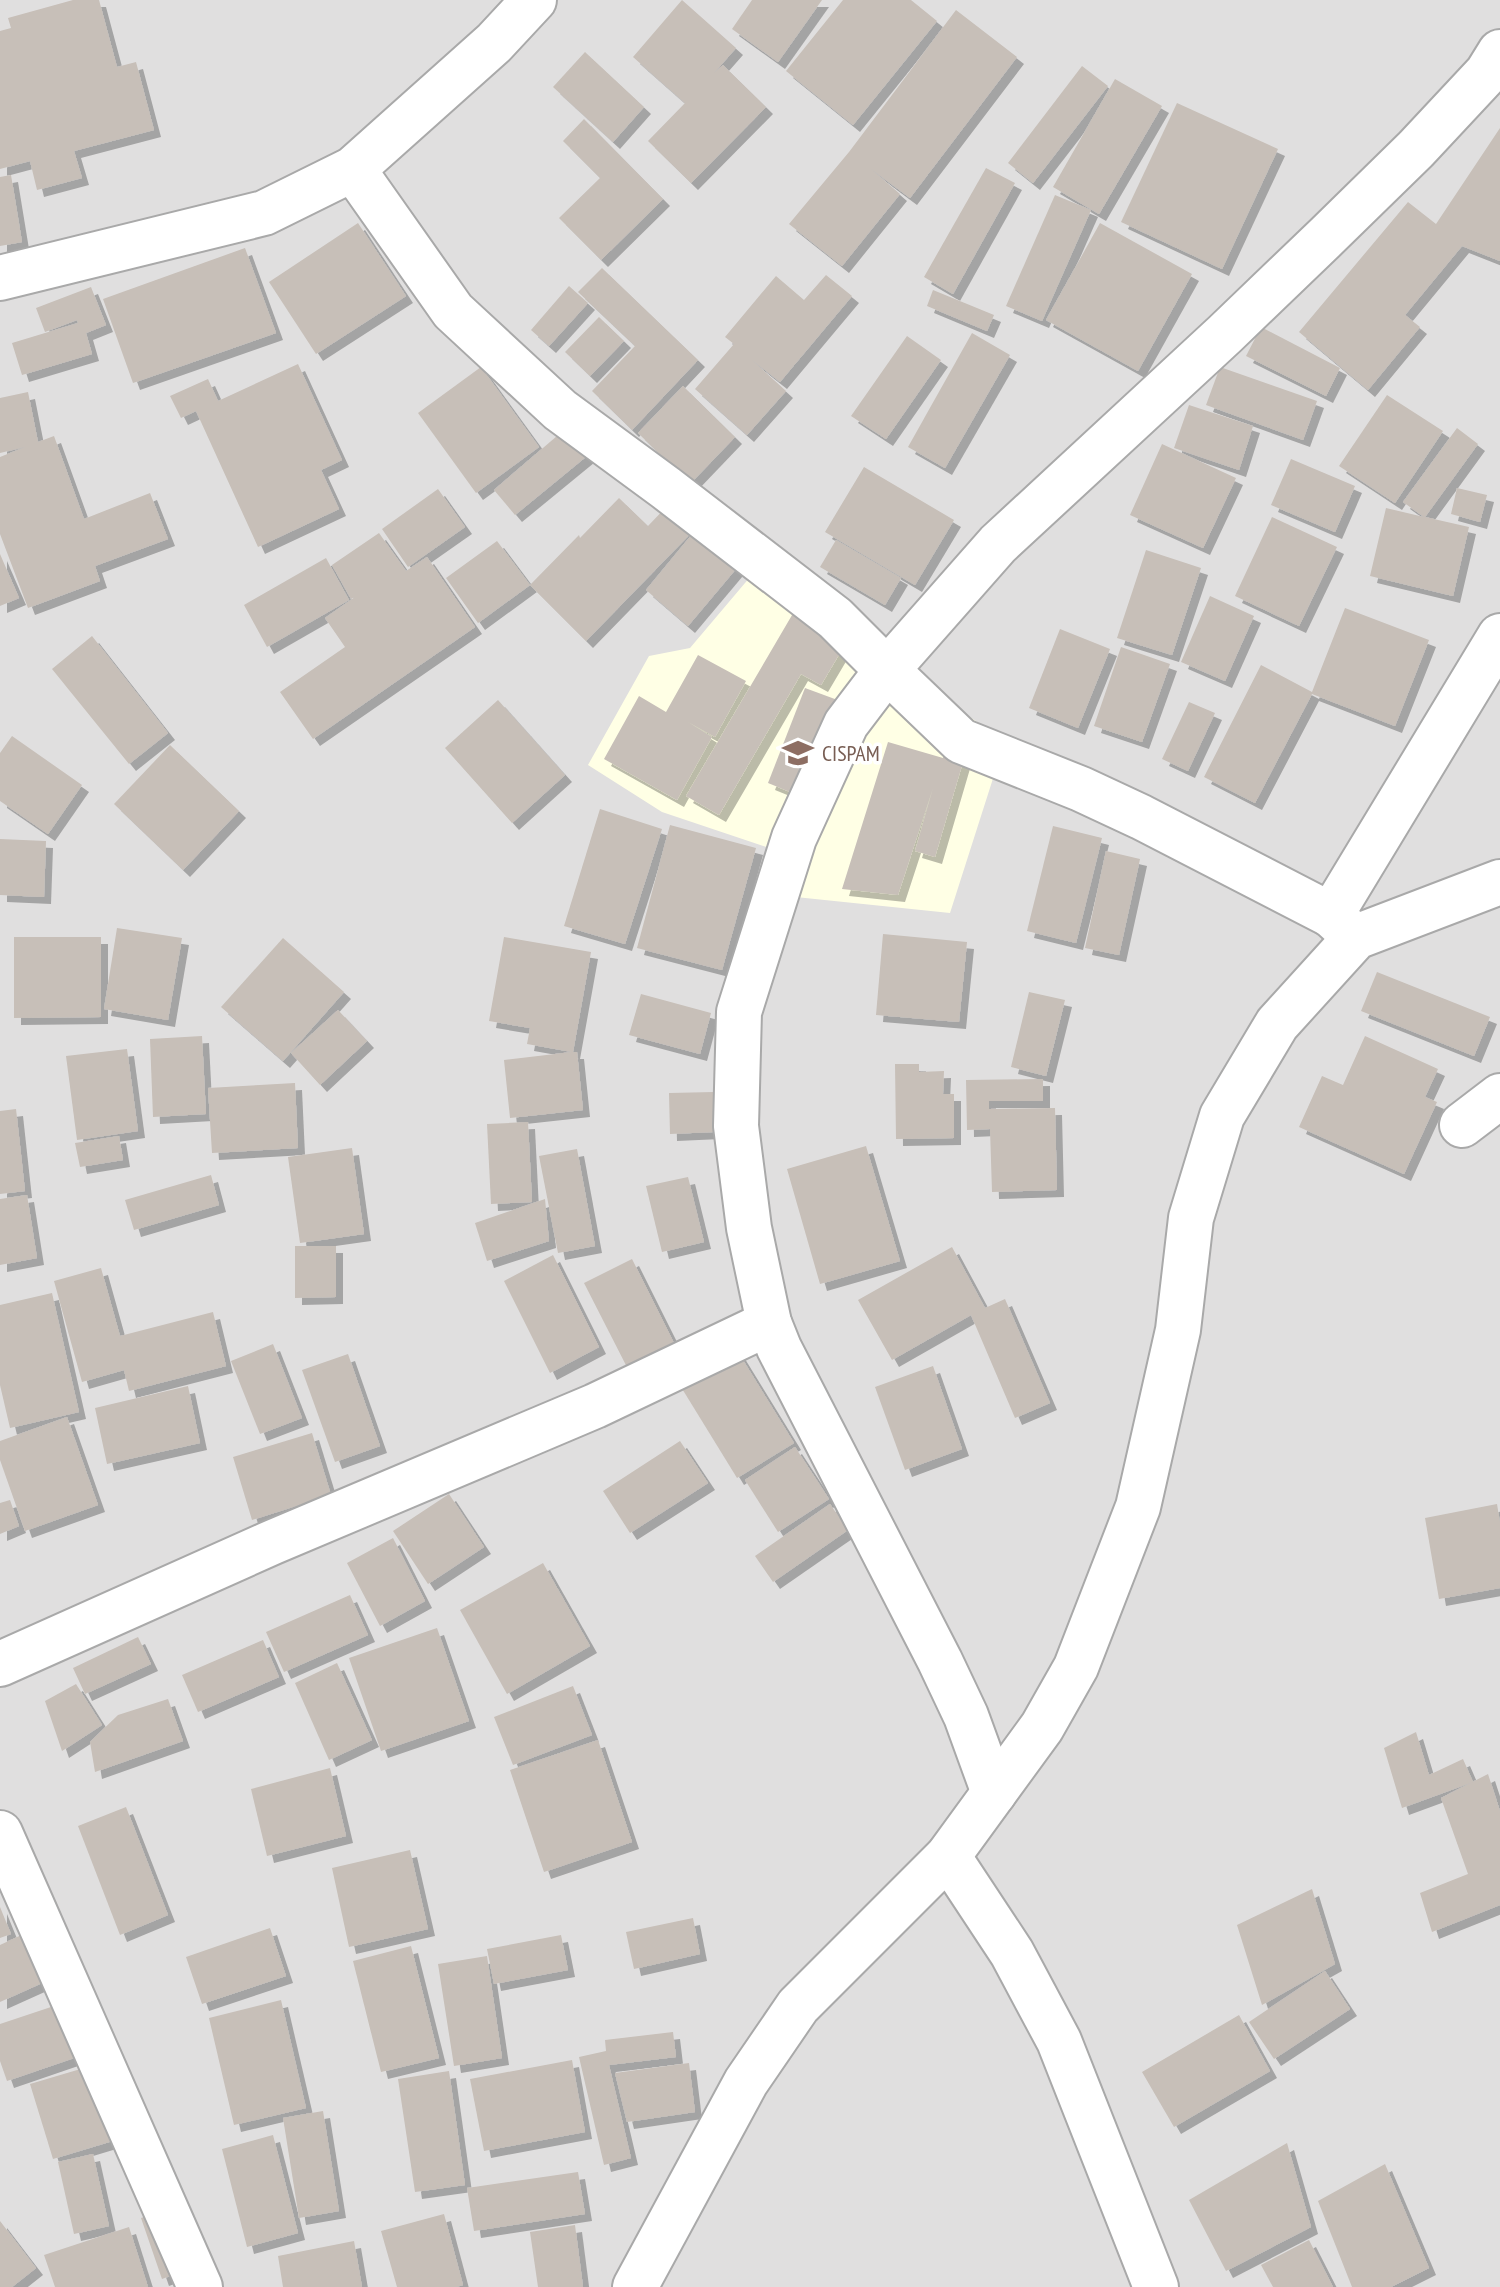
<svg xmlns="http://www.w3.org/2000/svg" width="1500" height="2287" font-family="'PT Sans Narrow',sans-serif">
<style>
.residential{fill:#e0dfdf}
.education{fill:#ffffe5}
.building{fill:#c7bfb8;filter:url(#shadow)}
.lines{fill:none;stroke-linecap:round;stroke-linejoin:round}
.minor-casing{stroke:#a9a9a9;stroke-width:48}
.minor{stroke:#fff;stroke-width:44}
.labels{text-anchor:middle;dominant-baseline:central;stroke-width:7;stroke-linejoin:round;paint-order:stroke}
.education-label{font-size:22px;fill:#785e54;stroke:#fff;text-anchor:start}
</style>
<defs>
<filter id="shadow"><feDropShadow dx="7" dy="7" stdDeviation="0" flood-color="#0004"/></filter>
</defs>
<rect width="100%" height="100%" fill="#f2efe9"/>
<!-- residential -->
<rect class="residential" x="0" y="0" width="1500" height="2287"/>
<!-- education -->
<path class="education" d="M756,570l249,171 -55,172 -164,-17 10,-39 -134,-45 -74,-47 61,-109 41,-8z"/>
<!-- building -->
<g class="building">
<path d="M73,0h26l18,67 19,-5 18,68 -80,21 8,27 -45,12 -7,-29 -30,8v-138l11,-3 -3,-10z"/>
<path d="M682,0l54,48 -22,25 9,-8 43,42 -75,76 -43,-42 37,-38 -52,-46z"/>
<path d="M752,0h70l-44,62 -46,-33z"/>
<path d="M843,0h68l26,21 -84,104 -67,-54z"/>
<path d="M956,10l61,47 -107,141 -39,-29 29,25 -58,72 -53,-42 60,-72z"/>
<path d="M585,52l59,55 -31,35 -60,-55z"/>
<path d="M1082,66l26,20 -75,97 -25,-20z"/>
<path d="M1115,79l47,27 -63,108 -46,-27z"/>
<path d="M1177,103l101,46 -56,120 -101,-47z"/>
<path d="M584,119l79,80 -62,61 -42,-42 41,-40 -37,-37z"/>
<path d="M1500,128v133l-38,-15 -57,69 15,12 -52,63 -69,-58 109,-130 28,22z"/>
<path d="M986,168l29,15 -62,111 -29,-17z"/>
<path d="M11,175l11,67 -22,4v-69z"/>
<path d="M1055,195l36,15 -49,111 -36,-15z"/>
<path d="M358,223l48,73 -90,58 -47,-72z"/>
<path d="M1100,223l92,51 -54,97 -92,-51z"/>
<path d="M245,248l31,85 -143,50 -30,-84z"/>
<path d="M602,268l96,92 -66,70 -40,-39 43,-45 -57,-54z"/>
<path d="M826,275l26,21 -72,86 -28,-22 34,31 -39,44 -52,-46 39,-45 -9,-7 51,-61 28,24z"/>
<path d="M569,286l19,17 -39,43 -18,-16z"/>
<path d="M91,287l15,38 -20,8 6,21 -70,21 -10,-32 66,-20 -1,-3 -32,12 -9,-24z"/>
<path d="M933,290l61,25 -7,16 -60,-25z"/>
<path d="M599,317l25,24 -34,35 -25,-24z"/>
<path d="M1261,327l79,41 -14,28 -80,-40z"/>
<path d="M972,333l38,22 -65,113 -37,-21z"/>
<path d="M907,336l34,24 -55,79 -35,-23z"/>
<path d="M298,364l44,96 -21,10 18,39 -81,38 -62,-136 -15,7 -11,-22 38,-17 10,22z"/>
<path d="M481,367l58,80 -63,46 -58,-80z"/>
<path d="M1220,367l97,34 -14,39 -97,-35z"/>
<path d="M683,386l52,51 -45,47 -52,-51z"/>
<path d="M28,392l10,50 16,-6 30,83 66,-26 18,46 -73,27 5,15 -72,27 -28,-74v-77l25,-10 -25,6v-55z"/>
<path d="M1387,395l56,36 -48,72 -56,-37z"/>
<path d="M1189,405l64,21 -14,44 -65,-22z"/>
<path d="M571,424l22,27 -78,64 -21,-25z"/>
<path d="M1457,428l21,16 -53,73 44,10 -16,69 -83,-20 16,-68 38,9 -21,-15z"/>
<path d="M1162,444l74,34 -33,70 -73,-33z"/>
<path d="M1291,459l64,27 -20,46 -64,-27z"/>
<path d="M864,467l90,53 -39,65 -90,-53z"/>
<path d="M1457,488l30,7 -7,27 -29,-8z"/>
<path d="M438,489l27,38 -57,40 -26,-38z"/>
<path d="M619,498l29,28 22,-23 26,25 -110,113 -56,-56 -52,38 -32,-45 51,-37 33,44 49,-50 1,3z"/>
<path d="M1272,517l65,30 -38,79 -64,-30z"/>
<path d="M698,527l43,36 -53,63 -42,-36z"/>
<path d="M379,533l27,38 21,-14 48,70 -162,112 -33,-47 65,-45 -20,-29 30,-21 -4,2 -19,-34z"/>
<path d="M836,540l65,38 -16,27 -65,-38z"/>
<path d="M1146,550l55,18 -29,87 -55,-17z"/>
<path d="M0,554l19,44 -19,8z"/>
<path d="M326,558l23,42 -82,47 -23,-42z"/>
<path d="M1210,596l44,20 -29,65 -44,-19z"/>
<path d="M1345,608l84,32 -34,86 -83,-32 -57,109 -51,-26 57,-112 51,27z"/>
<path d="M795,610l52,31 -26,44 -20,-11 -82,141 -33,-19z"/>
<path d="M1060,629l50,20 -32,79 -49,-20z"/>
<path d="M92,636l76,97 -39,31 -77,-95z"/>
<path d="M1121,647l49,17 -28,78 -48,-16z"/>
<path d="M698,655l48,26 -31,56 -27,-15 24,15 -35,63 -73,-41 35,-63 27,16z"/>
<path d="M805,688l38,14 -38,96 -37,-15z"/>
<path d="M498,700l67,75 -53,48 -67,-75z"/>
<path d="M1189,702l26,11 -27,58 -26,-12z"/>
<path d="M12,736l70,49 -34,49 -48,-33v-48z"/>
<path d="M888,742l55,16 2,-9 20,6 -30,102 -20,-6 18,-63 -35,107 -56,-6z"/>
<path d="M170,745l69,66 -56,59 -69,-66z"/>
<path d="M600,809l62,20 -37,115 -61,-18z"/>
<path d="M670,825l86,23 -34,122 -85,-22z"/>
<path d="M1053,826l49,12 -26,105 -49,-12z"/>
<path d="M0,839l46,2 -2,56 -44,-2z"/>
<path d="M1106,851l34,8 -21,96 -34,-7z"/>
<path d="M117,928l65,10 -14,82 -64,-11z"/>
<path d="M883,934l84,8 -8,80 -83,-7z"/>
<path d="M14,937h87v80l-87,1z"/>
<path d="M504,937l87,15 -18,100h4l6,58 -73,8 -6,-58 68,-8 -45,-8 3,-16 -41,-7z"/>
<path d="M283,938l61,54 -61,69 -62,-54z"/>
<path d="M1377,972l113,45 -16,39 -113,-45z"/>
<path d="M1029,992l36,8 -19,76 -35,-9z"/>
<path d="M641,994l70,19 -11,41 -71,-19z"/>
<path d="M338,1010l29,31 -47,44 -29,-32z"/>
<path d="M202,1036l4,78 -53,3 -3,-78z"/>
<path d="M1365,1036l73,33 -13,28 12,5 -33,72 -105,-47 23,-51 21,9z"/>
<path d="M127,1049l11,82 -61,9 -11,-84z"/>
<path d="M895,1064h24v8l25,-1 -1,23h11v44l-58,1z"/>
<path d="M1043,1079v22h-54v8l66,-1 2,82 -65,2 -2,-63 -23,1 -1,-50z"/>
<path d="M295,1083l3,65 -86,5 -4,-65z"/>
<path d="M714,1092v40l-44,2 -1,-41z"/>
<path d="M16,1109l9,82 -25,3v-83z"/>
<path d="M528,1122l4,80 -41,2 -4,-80z"/>
<path d="M119,1136l4,24 -43,7 -5,-24z"/>
<path d="M866,1146l34,115 -80,23 -33,-115z"/>
<path d="M352,1148l12,86 -64,9 -12,-86z"/>
<path d="M577,1149l18,97 -37,7 -19,-97z"/>
<path d="M211,1175l8,30 -85,25 -9,-30z"/>
<path d="M688,1177l16,65 -42,10 -16,-66z"/>
<path d="M27,1195l10,63 -37,7v-66z"/>
<path d="M545,1199l4,42 -62,20 -12,-38z"/>
<path d="M295,1246h41v51l-41,1z"/>
<path d="M952,1247l33,61 20,-9 45,104 -35,15 -44,-103 -79,45 -34,-60z"/>
<path d="M553,1255l46,92 -49,26 -46,-92z"/>
<path d="M632,1259l47,94 -47,24 -48,-94z"/>
<path d="M101,1268l19,68 93,-24 13,54 -97,25 -5,-21 -42,12 -28,-101z"/>
<path d="M52,1293l27,119 -69,16 -10,-43v-80z"/>
<path d="M273,1344l29,74 -42,16 -29,-73z"/>
<path d="M738,1352l56,91 -57,35 -56,-91z"/>
<path d="M348,1354l32,92 -45,16 -33,-92z"/>
<path d="M933,1366l29,83 -57,21 -30,-83z"/>
<path d="M188,1386l12,57 -93,21 -12,-56z"/>
<path d="M67,1417l31,88 -73,26 -25,-71v-19z"/>
<path d="M312,1433l19,62 -79,25 -19,-63z"/>
<path d="M680,1441l28,42 -78,50 -27,-42z"/>
<path d="M795,1447l34,52 -51,33 -33,-52z"/>
<path d="M449,1494l35,53 -56,37 -35,-53z"/>
<path d="M10,1500l9,26 -19,8v-31z"/>
<path d="M830,1504l18,26 -75,52 -18,-26z"/>
<path d="M1497,1504l3,19v65l-61,11 -14,-81z"/>
<path d="M393,1538l32,63 -45,25 -33,-63z"/>
<path d="M543,1563l47,83 -83,48 -47,-84z"/>
<path d="M350,1595l18,40 -84,37 -18,-40z"/>
<path d="M437,1628l32,93 -88,30 -32,-93z"/>
<path d="M138,1637l13,27 -66,30 -12,-26z"/>
<path d="M263,1640l16,37 -81,35 -16,-37z"/>
<path d="M337,1663l35,77 -43,20 -34,-77z"/>
<path d="M76,1684l26,41 -40,26 -17,-50z"/>
<path d="M573,1686l19,49 -79,30 -19,-48z"/>
<path d="M168,1699l15,42 -88,31 -5,-30 28,-27z"/>
<path d="M1416,1732l13,43 34,-16 10,23 -71,26 -18,-60z"/>
<path d="M598,1740l34,102 -88,30 -34,-102z"/>
<path d="M330,1768l16,68 -79,20 -16,-67z"/>
<path d="M1488,1774l12,37v94l-68,27 -12,-39 48,-19 -27,-76z"/>
<path d="M126,1807l42,108 -48,20 -42,-109z"/>
<path d="M410,1850l18,79 -79,18 -17,-79z"/>
<path d="M1312,1889l23,75 -73,41 -25,-80z"/>
<path d="M0,1907l11,27 -11,4z"/>
<path d="M693,1918l7,36 -66,15 -8,-37z"/>
<path d="M270,1928l16,48 -84,28 -16,-47z"/>
<path d="M30,1931l21,48 -51,23v-57z"/>
<path d="M561,1935l7,35 -74,14 -7,-35z"/>
<path d="M411,1946l28,112 -58,14 -28,-111z"/>
<path d="M487,1956l15,102 -48,8 -16,-102z"/>
<path d="M1325,1971l25,38 -76,50 -25,-37z"/>
<path d="M281,2000l25,108 -72,17 -25,-107z"/>
<path d="M63,2003l17,53 -73,25 -7,-20v-37z"/>
<path d="M1239,2015l31,56 -96,56 -32,-55z"/>
<path d="M673,2032l3,25 -67,8 22,93 -27,7 -25,-108 27,-6 -1,-11z"/>
<path d="M572,2060l13,72 -101,19 -14,-72z"/>
<path d="M689,2063l6,49 -68,10 -12,-49z"/>
<path d="M94,2065l22,75 -63,19 -23,-75z"/>
<path d="M449,2071l16,114 -50,7 -17,-113z"/>
<path d="M323,2111l16,100 -40,7 -16,-100z"/>
<path d="M273,2135l25,98 -51,14 -25,-98z"/>
<path d="M1287,2143l24,84 -85,44 -37,-71z"/>
<path d="M93,2154l16,72 -35,8 -16,-72z"/>
<path d="M1385,2164l44,104 -38,19h-39l-34,-86z"/>
<path d="M578,2172l7,42 -111,17 -7,-43z"/>
<path d="M168,2209l21,60 -27,10 -21,-61z"/>
<path d="M444,2214l19,71 -7,2h-59l-16,-56z"/>
<path d="M0,2221l36,47 -24,19h-12z"/>
<path d="M575,2225l8,62h-45l-8,-55z"/>
<path d="M129,2227l19,60h-93l-11,-32z"/>
<path d="M1309,2240l24,47h-60l-12,-22z"/>
<path d="M354,2241l8,46h-79l-5,-31z"/>
</g>
<g class="lines">
<defs>
<g id="minor">
<path d="M353,169l100,142 107,99 106,78 169,130 52,52 -41,54 -52,114 -55,174 -3,114 13,102 20,95 10,25 161,313 26,55 28,77"/>
<path d="M0,278l264,-65 89,-44 141,-126 40,-43"/>
<path d="M1331,915l-190,-98 -60,-28 -120,-48 -74,-71 111,-126 227,-210 102,-98 89,-87 71,-76 13,-21"/>
<path d="M1354,936l-23,-21 169,-279"/>
<path d="M1462,1125l38,-29"/>
<path d="M0,1664l273,-122 322,-136 174,-83"/>
<path d="M0,1833l200,454"/>
<path d="M948,1856l64,97 47,88 97,246"/>
<path d="M635,2287l111,-205 52,-76 150,-150 94,-129 34,-60 62,-160 40,-177 13,-112 31,-102 55,-92 79,-87 144,-55"/>
</g>
</defs>
<!-- minor casing -->
<use href="#minor" class="minor-casing"/>
<!-- minor -->
<use href="#minor" class="minor"/>
</g>
<!-- icons -->
<defs>
<symbol id="school-bare" viewBox="-9 -9 18 18"><path d="M0-5L7-2L0 1L-7-2ZM-4 1L0 2.5L4 1V4Q0 6-4 4Z" fill="#8d6e63" stroke="#fff" stroke-width="2.5" paint-order="stroke"/></symbol>
</defs>
<g fill-rule="evenodd">
<use href="#school-bare" x="776" y="731" width="44" height="44"/>
</g>
<g class="labels">
<!-- education labels -->
<g class="education-label">
<text x="822" y="753">CISPAM</text>
</g>
</g>
</svg>
